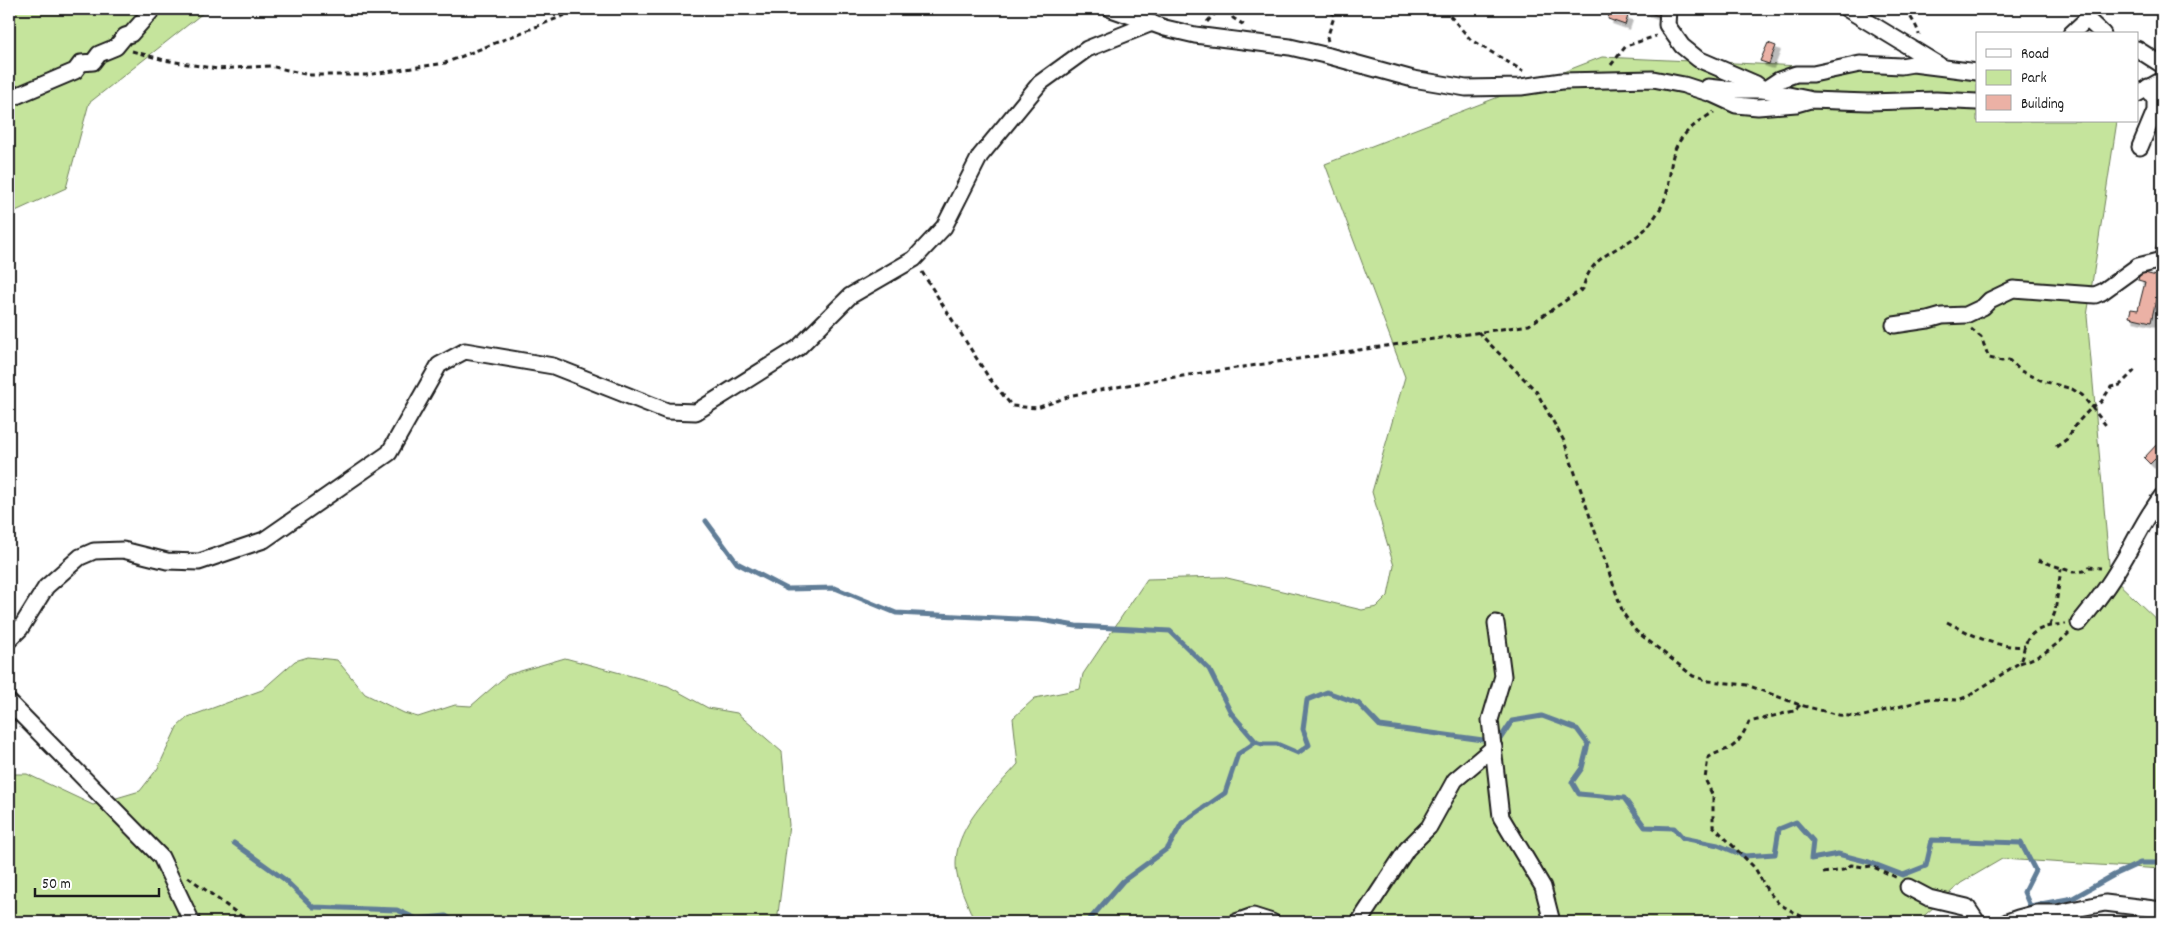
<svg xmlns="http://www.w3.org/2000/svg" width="2171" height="931" font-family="Dekko,sans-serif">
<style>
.green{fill:#c5e49c;stroke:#70805c}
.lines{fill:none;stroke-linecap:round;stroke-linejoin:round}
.stream{stroke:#617d97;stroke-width:5}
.building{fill:#ebb1a5;stroke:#1c1c1c;filter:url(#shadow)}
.minor-casing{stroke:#1c1c1c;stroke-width:19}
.path{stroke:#1c1c1c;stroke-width:3;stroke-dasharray:5 4;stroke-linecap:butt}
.minor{stroke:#fff;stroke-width:15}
</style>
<defs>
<filter id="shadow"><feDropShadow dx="4.5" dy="4.5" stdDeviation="0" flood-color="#0004"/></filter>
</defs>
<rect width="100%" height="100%" fill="#fff"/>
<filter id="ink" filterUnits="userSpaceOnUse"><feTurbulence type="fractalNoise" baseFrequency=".02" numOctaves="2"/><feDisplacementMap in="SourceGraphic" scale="10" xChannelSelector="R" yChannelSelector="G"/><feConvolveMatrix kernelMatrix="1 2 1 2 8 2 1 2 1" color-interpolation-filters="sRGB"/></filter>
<g filter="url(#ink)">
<!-- green -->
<g class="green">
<path d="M9,9h199l-119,94 -23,85 -57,26z"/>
<path d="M1602,57l375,17v47h140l-30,195 23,259 52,50v244l-160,-10 -41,24 -44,39h-943c-4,-14 -12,-28 -16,-43 -12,-46 33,-84 60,-115l-5,-46 22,-20 45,-9 3,-15 64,-95 76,-2 139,33 15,-3 11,-11 6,-30 -22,-74 33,-115 -80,-213z"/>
<path d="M308,657l29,3 28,34 39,19 14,4 37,-12 16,1 36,-31 58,-17 103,28 40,22 29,5 45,39 7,73 -11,89 1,8h-770v-148h18l66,31 47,-14 18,-23 19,-41 11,-10 74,-27 33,-29z"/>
</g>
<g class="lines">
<!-- stream -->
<g class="stream">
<path d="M706,521l31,42 50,26 48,-1 61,25 145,7 35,6 94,5 39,38 22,44 25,29 6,2h15l21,9 11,-8 -6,-16 4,-29 20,-8 31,11 22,23 118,16 14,-21 30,-5 35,13 11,15 -6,24 -10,14 7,12 45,4 21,29 29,1 9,10 35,7 27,11 30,-2 4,-25 17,-7 17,19 -2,18 27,-5 31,8 34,13 23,-9 6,-26 89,3 14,27 -11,22 6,14 43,-8 41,-23 26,-12h22"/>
<path d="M234,843l50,36 29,28 84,3 20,9 29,-3 9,6"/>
<path d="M1089,922l1,-3 33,-38 45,-33 14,-25 43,-30 13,-39 18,-12"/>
</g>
</g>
<!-- building -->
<g class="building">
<path d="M1640,9h24l-3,8z"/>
<path d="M1610,10l18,6 -3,9 -17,-6z"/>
<path d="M1768,43l8,3 -7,18 -9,-3z"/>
<path d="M2160,234l2,1v19l-7,-2z"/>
<path d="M2140,272l21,5 -10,45 -22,-5 2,-8 7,1 7,-28 -7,-2z"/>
<path d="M2159,442l3,3v7l-12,12 -6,-6z"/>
</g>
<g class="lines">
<defs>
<g id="minor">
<path d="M1111,9l54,19 30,7 95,12 39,9 84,23 53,9 55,-1 41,-6 91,-2 31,6 28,9 24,11 22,2 38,-3 14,-4 58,2 68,-2 41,2"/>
<path d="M1668,9l-1,16 15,21 16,13 58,25 8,6 15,-10 17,-6h17l47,-10 41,2 12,-2 64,8"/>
<path d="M1847,9l92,56"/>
<path d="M2087,19l16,15"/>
<path d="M2071,34l16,-15 1,-10"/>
<path d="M2137,49l25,16"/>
<path d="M1708,87l27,3h29l44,9"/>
<path d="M2137,94l25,-14"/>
<path d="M9,99l66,-28 6,-8 12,-1 6,-8 17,-7 9,-11 6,-2 22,-25"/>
<path d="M2140,147l15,-36v-11l-7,-13"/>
<path d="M1894,325l34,-5 14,-4 24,-1 17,-8 7,-7 23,-11 82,6 7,-3 36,-26 24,-6"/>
<path d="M1496,623l7,53 -13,44 11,97 42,70 9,35"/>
<path d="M2079,623c15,-18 29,-36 41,-57 15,-24 24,-47 42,-70"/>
<path d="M9,640l11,-11 26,-42 34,-30 14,-6 29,-1 44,11 32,1 65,-22 125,-87 50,-88 26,-14 88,15 114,45 29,1 102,-64 52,-52 64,-37 30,-32 36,-71 60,-73 47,-34 65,-26"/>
<path d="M9,702l152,155 31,65"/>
<path d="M1908,887l21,11 38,9 10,15"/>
<path d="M1236,922l17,-6 19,6"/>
<path d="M1359,922l48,-73 22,-22 26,-47 39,-33"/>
<path d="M2007,922l11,-4 19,-5h20l48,-10 57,7"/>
</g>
</defs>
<!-- minor casing -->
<use href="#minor" class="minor-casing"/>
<!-- path -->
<g class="path">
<path d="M1228,9l5,9 11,7"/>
<path d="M1444,9l27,31 52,31"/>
<path d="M1907,9c3,10 10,15 12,26"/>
<path d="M1207,22l12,-13"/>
<path d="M1328,41l-1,-3 7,-21 -3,-8"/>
<path d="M132,51l32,9 53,9 53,-3 39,9h57l79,-12 123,-49 19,-5"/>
<path d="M1611,65l15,-19 30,-10"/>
<path d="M922,272l67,106 23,28 25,2 36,-13 82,-15 374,-55 54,-36c8,-41 48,-38 69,-68 4,-6 11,-15 13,-23 7,-18 3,-40 14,-56 7,-12 23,-23 35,-30"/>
<path d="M1971,329l10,8 8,21 13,3 7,-1 12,11 22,10 29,8 10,6 26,33"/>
<path d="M1478,332l58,59 28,50 59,172 13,18 57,45 16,5 38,4 53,20 39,10 21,2 68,-18 30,1 11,-4 50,-33c4,-6 4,-12 6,-18 6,-17 25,-20 41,-21"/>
<path d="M2056,447l11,-8 10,-16 15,-16 9,-5 10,-15 9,-2 16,-16"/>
<path d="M2038,560l35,12 11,-1 5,-4 12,1"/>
<path d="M1947,622c26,13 49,27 78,24"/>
<path d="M2050,625l5,-13 6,-43"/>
<path d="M2020,663c20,-6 34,-15 49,-30"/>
<path d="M1800,705l-6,6 -45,11c-5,10 -9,20 -19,26 -8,4 -14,4 -22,10l-3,21 8,17v30l42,42 12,22 12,14 22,12 5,6"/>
<path d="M1823,873l20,-3 8,-5 13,2 7,-1 27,12"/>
<path d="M188,877l61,45"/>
</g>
<!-- minor -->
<use href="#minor" class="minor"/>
</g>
</g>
<!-- margin -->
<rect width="2171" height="931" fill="none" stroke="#fff" stroke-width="30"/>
<rect x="15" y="15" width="2141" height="901" fill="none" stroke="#1c1c1c" stroke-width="2" filter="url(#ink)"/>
<!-- legend -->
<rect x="1976" y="32" width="162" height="90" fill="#ffffff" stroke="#a4a4a4"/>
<rect x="1986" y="49" width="25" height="8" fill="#ffffff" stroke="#a4a4a4"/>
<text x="2021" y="58" font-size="15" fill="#1c1c1c">Road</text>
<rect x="1986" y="70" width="25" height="15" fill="#c5e49c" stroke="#a4a4a4"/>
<text x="2021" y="82" font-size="15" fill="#1c1c1c">Park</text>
<rect x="1986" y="95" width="25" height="15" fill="#ebb1a5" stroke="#a4a4a4"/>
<text x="2021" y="108" font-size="15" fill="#1c1c1c">Building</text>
<!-- scale -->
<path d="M35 888v8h124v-8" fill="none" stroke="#1c1c1c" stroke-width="2.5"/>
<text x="42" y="888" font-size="15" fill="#1c1c1c" stroke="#ffffff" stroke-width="4" paint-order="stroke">50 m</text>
</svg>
